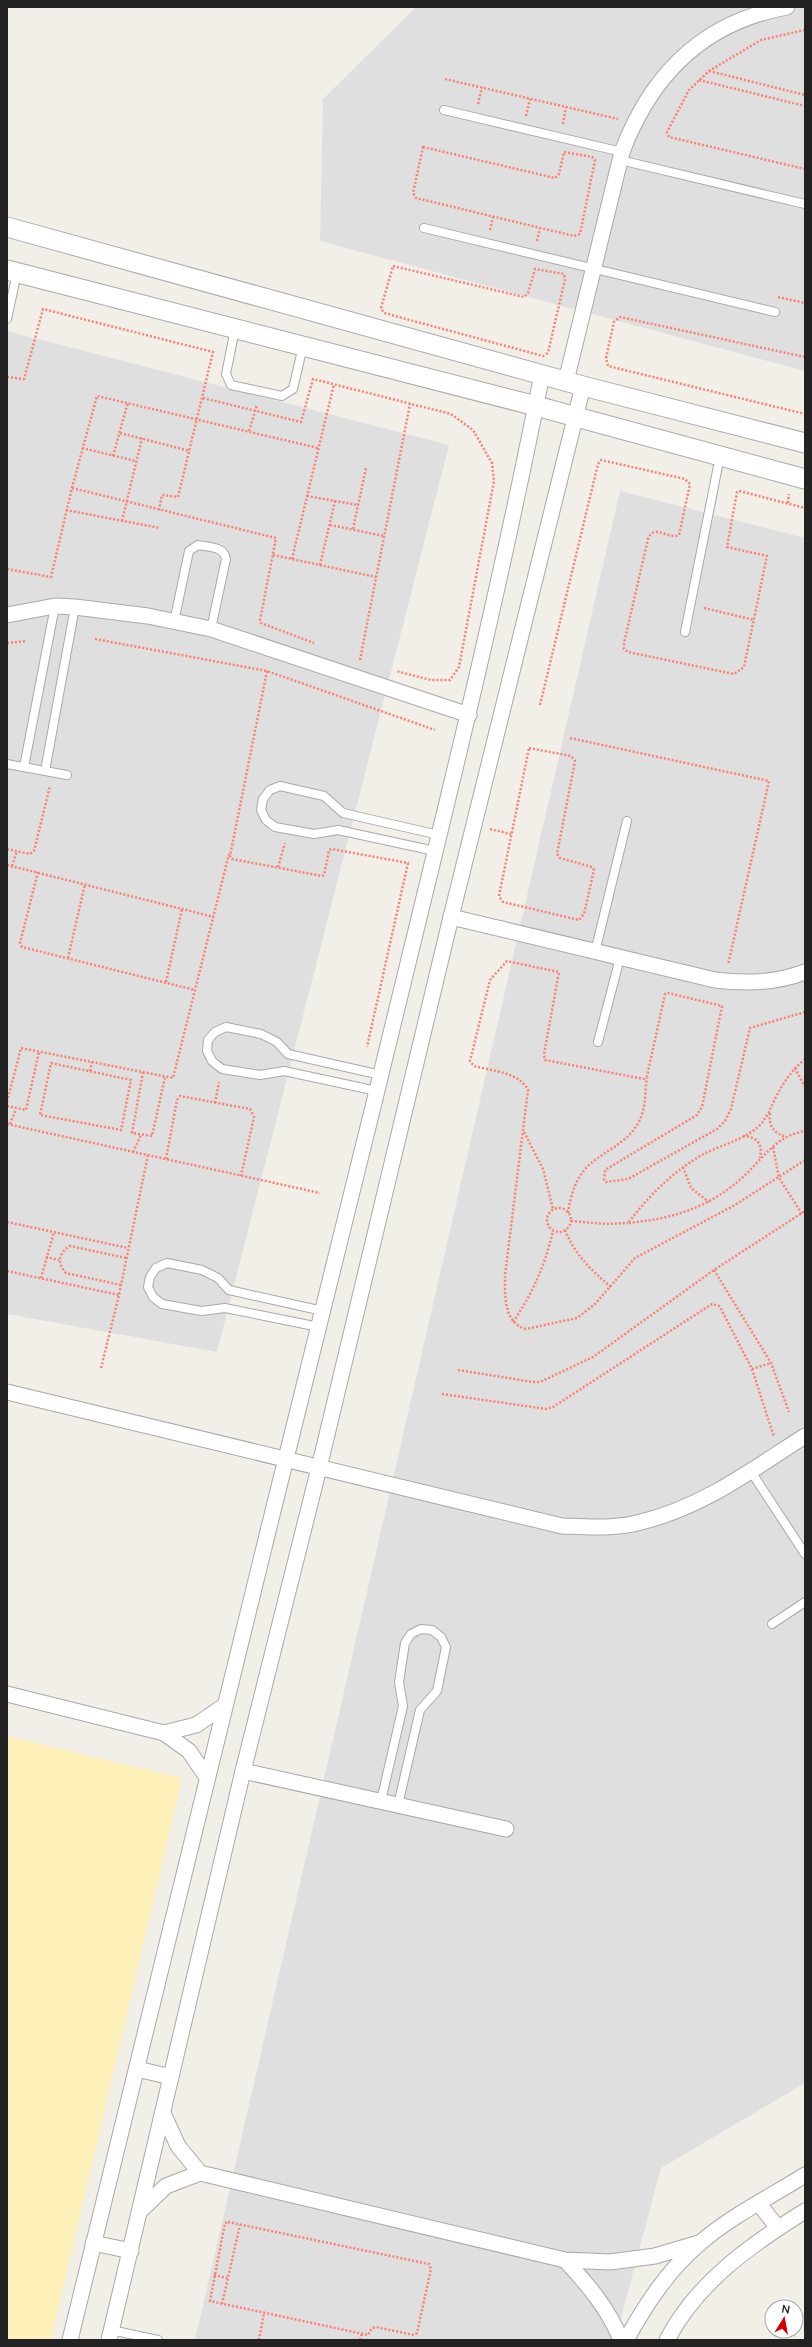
<svg xmlns="http://www.w3.org/2000/svg" width="812" height="2347" font-family="Mulish,sans-serif">
<style>
.residential{fill:#e0dfdf}
.sand{fill:#fff1ba}
.lines{fill:none;stroke-linecap:round;stroke-linejoin:round}
.service-casing{stroke:#a9a9a9;stroke-width:10}
.minor-casing{stroke:#a9a9a9;stroke-width:17}
.tertiary-casing{stroke:#a9a9a9;stroke-width:21}
.path{stroke:#fa8072;stroke-width:2.5;stroke-dasharray:2 2;stroke-linecap:butt}
.service{stroke:#fff;stroke-width:8}
.minor{stroke:#fff;stroke-width:15}
.tertiary{stroke:#fff;stroke-width:19}
</style>
<rect width="100%" height="100%" fill="#f2efe9"/>
<!-- residential -->
<g class="residential">
<path d="M416,7h389v364l-485,-130 3,-142z"/>
<path d="M7,331l442,114 -232,907 -210,-38z"/>
<path d="M620,491l185,47v1545l-144,85 -46,172h-420z"/>
</g>
<!-- sand -->
<path class="sand" d="M7,1736l175,42 -131,562h-44z"/>
<g class="lines">
<defs>
<g id="service">
<path d="M444,110l178,42"/>
<path d="M620,160l185,44"/>
<path d="M424,228l351,84"/>
<path d="M7,319l10,-46"/>
<path d="M235,329l-9,45 5,11 51,11 11,-7 10,-43"/>
<path d="M174,622l15,-71 9,-6c10,2 26,1 28,14l-15,70"/>
<path d="M685,632l35,-176"/>
<path d="M7,764l60,11"/>
<path d="M24,767l31,-161"/>
<path d="M45,771l30,-164"/>
<path d="M435,851l-97,-21 -24,4 -39,-7 -9,-7 -5,-10 2,-11 7,-9 10,-4 44,10 19,17 96,22"/>
<path d="M595,952l32,-131"/>
<path d="M598,1042l22,-84"/>
<path d="M377,1091l-93,-20 -24,4 -38,-6 -10,-8 -5,-10 1,-11 7,-8 11,-5 35,7 16,8 11,12 93,21"/>
<path d="M319,1327l-94,-19 -24,3 -39,-7 -9,-7 -5,-10 2,-10 6,-9 11,-5 35,7 16,8 11,12 94,21"/>
<path d="M750,1470l55,84"/>
<path d="M772,1624l33,-22"/>
<path d="M381,1801l22,-95 -4,-24 6,-39 6,-9 10,-5 11,1 9,7 5,10 -9,44 -17,19 -22,95"/>
<path d="M111,2330l47,10"/>
</g>
<g id="minor">
<path d="M566,381l56,-229c29,-77 81,-130 165,-145"/>
<path d="M7,615l48,-9 20,1 73,9 63,13 258,86"/>
<path d="M451,917l264,63c31,4 61,3 90,-8"/>
<path d="M7,1392l555,134c27,1 54,3 79,-4 62,-15 112,-53 164,-86"/>
<path d="M7,1694l157,39 25,18 17,25"/>
<path d="M164,1733l32,-8 28,-19"/>
<path d="M243,1771l263,58"/>
<path d="M137,2069l34,8"/>
<path d="M163,2113l15,33 22,27"/>
<path d="M759,2204l19,24"/>
<path d="M141,2210l25,-24 34,-13 365,87 45,2 45,-6 44,-13"/>
<path d="M93,2243l38,8"/>
<path d="M565,2260c23,25 43,48 56,80"/>
<path d="M70,2340c98,-412 202,-822 303,-1233 59,-244 121,-487 169,-733"/>
<path d="M109,2340l134,-569 76,-303 132,-551 132,-531"/>
<path d="M626,2340c20,-36 42,-70 74,-97 31,-27 70,-46 105,-68"/>
<path d="M667,2340c30,-58 85,-96 138,-129"/>
</g>
<g id="tertiary">
<path d="M7,227l576,159 222,57"/>
<path d="M7,270l529,136 269,73"/>
</g>
</defs>
<!-- service casing -->
<use href="#service" class="service-casing"/>
<!-- minor casing -->
<use href="#minor" class="minor-casing"/>
<!-- tertiary casing -->
<use href="#tertiary" class="tertiary-casing"/>
<!-- path -->
<g class="path">
<path d="M805,30l-44,10 -52,31 -20,19 -22,42 2,5 136,32"/>
<path d="M709,71l96,24"/>
<path d="M445,79l173,40"/>
<path d="M699,80l106,26"/>
<path d="M478,104l4,-17"/>
<path d="M526,116l4,-17"/>
<path d="M563,124l3,-17"/>
<path d="M423,147l132,31 4,-4 5,-22 28,5 3,3 -15,74 -6,2 -158,-38 -3,-5z"/>
<path d="M490,230l3,-13"/>
<path d="M537,241l3,-13"/>
<path d="M393,266l131,31 4,-4 7,-24 29,5 1,5 -17,74 -5,3 -159,-43 -3,-5z"/>
<path d="M778,297l27,6"/>
<path d="M805,357l-185,-40 -6,5 -8,36 2,8 197,48"/>
<path d="M7,377l17,2 19,-70 170,43 -35,145 -16,-2 -3,15"/>
<path d="M203,398l98,24 12,-43 138,35 22,16 19,33 2,18 -35,186 -9,13h-19l-35,-9"/>
<path d="M249,431l8,-26"/>
<path d="M120,433l70,18"/>
<path d="M82,448l54,13"/>
<path d="M113,456l15,-54"/>
<path d="M72,488l204,50 -16,82 1,3 53,20"/>
<path d="M307,496l51,9"/>
<path d="M788,503l1,-9"/>
<path d="M66,510l94,18"/>
<path d="M122,521l20,-83"/>
<path d="M330,525l54,11"/>
<path d="M353,529l13,-61"/>
<path d="M273,555l103,22"/>
<path d="M292,559l42,-175"/>
<path d="M320,565l15,-64"/>
<path d="M7,569l44,8 21,-89 25,-92 221,52"/>
<path d="M704,608l50,12"/>
<path d="M95,639l172,32 168,59"/>
<path d="M7,643l20,-2"/>
<path d="M360,660l50,-256"/>
<path d="M267,671l-37,185 2,3 90,17 2,-1 5,-25 3,-1 76,14 -41,184"/>
<path d="M540,705l58,-241 3,-4 84,19 5,5 -11,51c-11,5 -25,-12 -31,4l-24,104v6l4,3 106,22 10,-7 23,-111 -40,-9 10,-55 2,-1 66,17"/>
<path d="M570,738l199,43 -41,184"/>
<path d="M529,748l42,8 4,5 -18,93 3,4 32,9 2,3 -10,44 -5,6 -76,-18 -4,-6z"/>
<path d="M490,829l21,5"/>
<path d="M7,849l23,5 4,-3 16,-65"/>
<path d="M7,865l207,52"/>
<path d="M12,866l5,-15"/>
<path d="M278,867l7,-24"/>
<path d="M38,872l-18,71 2,4 173,43"/>
<path d="M68,958l17,-74"/>
<path d="M166,982l16,-73"/>
<path d="M805,1012l-55,16 -19,81 -6,12 -8,8 -89,50 -22,3 -2,-2 1,-10 92,-55 5,-8 20,-101 -54,-13 -3,1 -18,82 -3,3 -99,-19 -1,-6 15,-82 -52,-11 -17,19 -20,81 4,5c18,5 45,6 54,24l-23,185c0,19 -2,48 21,54l51,-11 18,-14 40,-46 100,-53 70,-45"/>
<path d="M805,1059c-12,10 -21,22 -28,36 -6,11 -9,22 -18,31 -15,14 -39,19 -57,29 -30,17 -53,41 -74,68 44,-4 84,-16 117,-48 13,-12 24,-28 40,-37 6,-4 14,-5 20,-8"/>
<path d="M51,1063l80,17 -10,50 -81,-15z"/>
<path d="M795,1068l10,19"/>
<path d="M90,1071l2,-9"/>
<path d="M143,1072l-11,61 20,3 13,-59"/>
<path d="M7,1102l14,-54 152,30 56,-224"/>
<path d="M215,1103l4,-21"/>
<path d="M7,1106l19,4 13,-58"/>
<path d="M770,1113c-2,13 4,20 16,24"/>
<path d="M7,1124l313,69"/>
<path d="M10,1124l6,-15"/>
<path d="M524,1132l19,37 10,40"/>
<path d="M743,1136c15,1 20,9 17,22"/>
<path d="M773,1147l6,31 23,36"/>
<path d="M133,1152l8,-17"/>
<path d="M166,1159l11,-59 3,-4 70,13 4,8 -13,59"/>
<path d="M683,1167l8,21 18,14"/>
<circle cx="559" cy="1220" r="12"/>
<path d="M568,1213c3,-19 8,-36 22,-49 19,-16 44,-24 52,-50 4,-11 3,-25 5,-36"/>
<path d="M571,1221l35,3 22,-1"/>
<path d="M7,1222l121,26"/>
<path d="M565,1230c10,25 26,40 46,57"/>
<path d="M46,1257l13,3"/>
<path d="M714,1270l57,93 18,49"/>
<path d="M7,1271l112,24"/>
<path d="M41,1278l13,-46"/>
<path d="M121,1285l-55,-12c-9,-10 -8,-20 4,-27l56,12"/>
<path d="M513,1322c20,-29 32,-57 40,-91"/>
<path d="M101,1368l18,-73 29,-140"/>
<path d="M752,1369l19,-6"/>
<path d="M458,1370l75,12h7l53,-25 121,-87 91,-59"/>
<path d="M442,1394l104,15 7,-2 159,-103 7,2 2,3 31,60 22,68"/>
<path d="M228,2222l201,42 2,5 -14,64 -3,2 -38,-8 -4,1 -4,7 -158,-34 15,-78z"/>
<path d="M214,2275l13,3"/>
<path d="M222,2304l18,-79"/>
<path d="M259,2340l5,-27"/>
<path d="M360,2340l2,-6"/>
</g>
<!-- service -->
<use href="#service" class="service"/>
<!-- minor -->
<use href="#minor" class="minor"/>
<!-- tertiary -->
<use href="#tertiary" class="tertiary"/>
</g>
<!-- border -->
<rect width="812" height="2347" fill="none" stroke="#222222" stroke-width="16"/>
<!-- north arrow -->
<g transform="translate(784 2319) rotate(11)"><circle r="19" fill="#ffffff" stroke="#a7a7a7"/>
<path d="M0-3L7 15L0 10L-7 15Z" fill="#d40000"/>
<text y="-6" font-size="11" font-weight="bold" text-anchor="middle" fill="#222222">N</text>
</g>
</svg>
